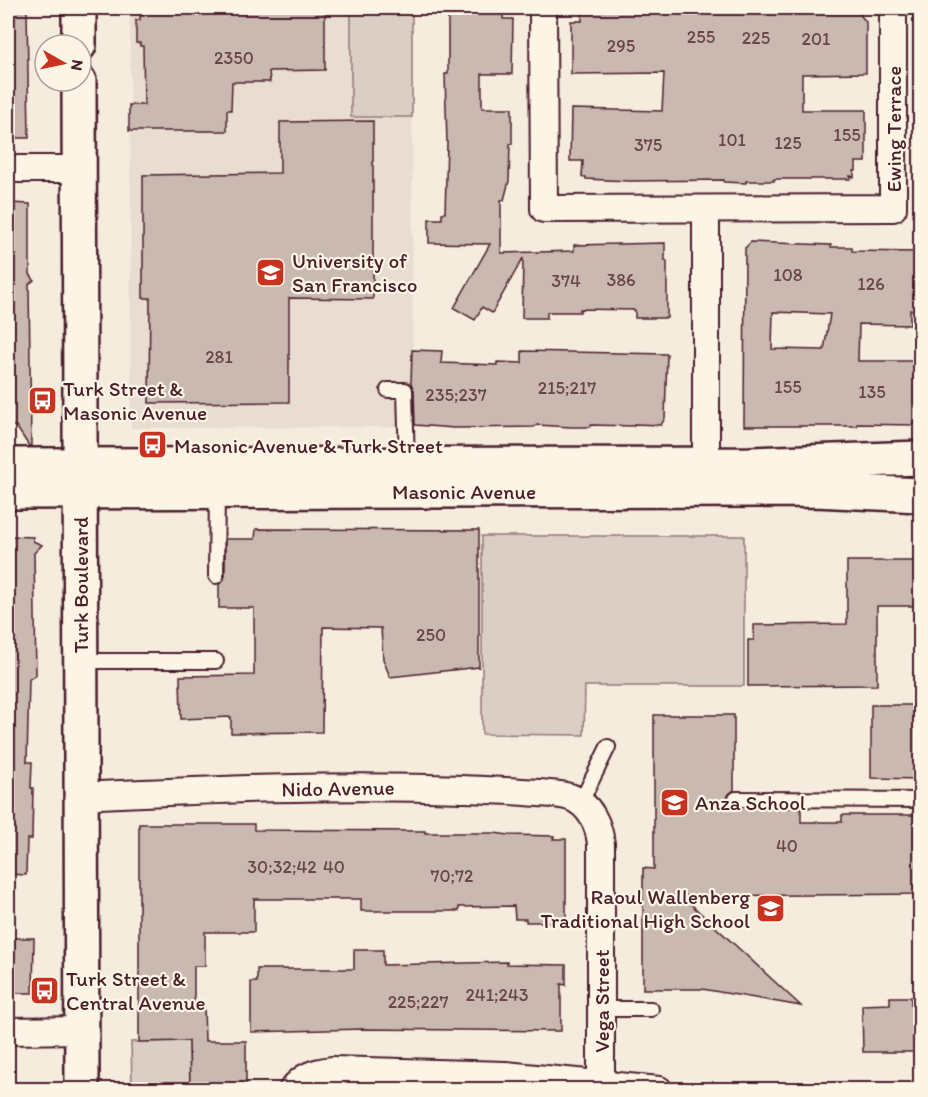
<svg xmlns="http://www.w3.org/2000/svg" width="928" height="1097" font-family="Itim,sans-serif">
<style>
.built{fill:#e8ddd0}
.green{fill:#dbcec4;stroke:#927678;stroke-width:1.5}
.building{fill:#cab9b1;stroke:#4a1f2b;stroke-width:1.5;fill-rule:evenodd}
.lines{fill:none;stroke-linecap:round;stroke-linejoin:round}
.lane-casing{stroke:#4a1f2b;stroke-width:18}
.street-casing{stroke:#4a1f2b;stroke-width:30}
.secondary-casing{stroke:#4a1f2b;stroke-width:38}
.lane{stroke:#fcf5e5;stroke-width:14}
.street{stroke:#fcf5e5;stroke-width:26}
.secondary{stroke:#fcf5e5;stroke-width:33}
.labels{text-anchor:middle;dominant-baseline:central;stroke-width:4.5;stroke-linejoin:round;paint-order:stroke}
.number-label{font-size:18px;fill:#6a464c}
.street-label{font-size:21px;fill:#4a1f2b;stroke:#fcf5e5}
.poi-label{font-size:21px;fill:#4a1f2b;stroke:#fcf5e5;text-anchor:start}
</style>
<rect width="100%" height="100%" fill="#f5ecde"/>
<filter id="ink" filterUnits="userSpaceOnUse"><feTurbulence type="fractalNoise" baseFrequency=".0167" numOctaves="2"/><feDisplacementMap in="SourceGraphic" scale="12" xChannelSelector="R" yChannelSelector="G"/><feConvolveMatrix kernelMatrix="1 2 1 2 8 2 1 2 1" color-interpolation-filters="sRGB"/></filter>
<g filter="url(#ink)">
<!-- built -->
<path class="built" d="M130,8h282l1,419 -282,1z"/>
<!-- green -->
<g class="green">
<rect x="351" y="8" width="61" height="109"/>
<path d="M482,536h262v150h-159l-1,49 -102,-1z"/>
<path d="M189,1041l1,48h-58l-1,-47z"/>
</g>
<!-- building -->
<g class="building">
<path d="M8,8h19l2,130h-21z"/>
<path d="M143,8h182v62l-56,1 1,11h-38l-1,28h-4v21h-98v-26h15l-1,-59h-3v-3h-4v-23h4v-4h4z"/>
<path d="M448,8h55v11h10l-1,55h-30v34h30v36h-2l-1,37 -5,19h-3v53l73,-2v-6l91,-2v18h2v57h-32v-8l-55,-1v3h-33v6h-25l1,-60 -31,55 -10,-6 -7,13 -21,-12 36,-64 -61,-1v-24h13v-6h3l2,-70 -2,-69h3z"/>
<path d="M582,8h272v3l4,1 8,10v51l-64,1v36h64v52h-10v9h-2v6l-4,-1v3h-76v2h-28v2l-22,-1v-2l-95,1 -43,-2v-2h-4l1,-16h-13l1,-52 91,2 2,-38 -93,1v-53h11z"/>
<path d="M373,121v178l-84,-1v104l-140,1 1,-105h-7v-123l137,-2v-51z"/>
<path d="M8,203l22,1v70l4,6 -5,4 2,162h-2l-13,-20h-8z"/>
<path d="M751,242l80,3v2h21v4l64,1 -1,58h-5v15l-51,-1 -1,37h63v61h-8v3l-56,-1v2h-113l1,-178zM773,312l57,2 -6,36 -52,-1z"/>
<path d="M412,350l30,1 -1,12 56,2v-3l25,1v-12l145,3 -2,64 -4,7 -27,-1v2l-43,-1 -1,2h-19l-34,-2 -3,2 -80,1 -39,-3 -1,-35 -3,-6z"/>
<path d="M256,529l223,1v137l-89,10 -7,-18 -2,-31 -58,-1 -1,105 -91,1v-16l-50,2 -1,-43 74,-1v-67h-35v-24l4,-3 2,-5v-37h30z"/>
<path d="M8,536l25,1v4l9,4 -8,8 2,122 -7,4 -2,83h5l-1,26h2l-1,51h-5l-1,36 -18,-1z"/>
<path d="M847,561h74v45h-44v79l-129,1v-46h6v-15l93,-1z"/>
<path d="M871,705h50v74l-50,-1z"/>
<path d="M654,715h80v75l-5,4 -2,4 5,9 69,1v14h41v-7h79v79l-239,2 119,110 -99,-17h-59v-121l11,1z"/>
<path d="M139,824h115v6l171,1v2h69l15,2 45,1 -1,3h13v80h-12v3h-28v-3h-11l-1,-13 -55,1v4h-98v-12h-107v33h-49v34h-11v40h10l1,35h41v48h-56l-1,-48 -50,1z"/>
<path d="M8,938h26l-1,55h-25z"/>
<path d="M354,950h29v15l124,-3v2l59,1v20l-5,-1v47l-198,-2 -112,3v-50h6v-13h97z"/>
<path d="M890,997h21v8h10v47h-58l-1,-47 28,-1z"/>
</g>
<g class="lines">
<defs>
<g id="lane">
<path d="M388,390h17l2,75"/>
<path d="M216,576l1,-85"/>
<path d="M80,661h136"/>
<path d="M736,799l184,1"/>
<path d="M580,804l28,-57"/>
<path d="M601,1009h50"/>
</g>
<g id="street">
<path d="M543,8l1,201 349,-1v-200"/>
<path d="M8,169h72"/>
<path d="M706,481v-272"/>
<path d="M81,796c127,-6 254,-12 381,-7 25,1 51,2 77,4 10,1 21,1 31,4 20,7 29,28 31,47v239"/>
<path d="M8,1031l73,-1"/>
<path d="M292,1090c11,-15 24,-18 41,-20l172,5 154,15"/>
</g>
<g id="secondary">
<path d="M79,8v37"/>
<path d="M79,81l3,1009"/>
<path d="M8,465l742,-1 170,-6"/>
<path d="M8,492l807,-2 105,5"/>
</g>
</defs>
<!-- lane casing -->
<use href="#lane" class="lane-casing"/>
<!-- street casing -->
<use href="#street" class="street-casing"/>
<!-- secondary casing -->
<use href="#secondary" class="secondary-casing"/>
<!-- lane -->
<use href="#lane" class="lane"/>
<!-- street -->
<use href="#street" class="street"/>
<!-- secondary -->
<use href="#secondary" class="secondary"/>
</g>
</g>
<!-- icons -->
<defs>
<symbol id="university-square" viewBox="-11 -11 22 22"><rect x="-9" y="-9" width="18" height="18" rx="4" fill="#c8321e" stroke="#fcf5e5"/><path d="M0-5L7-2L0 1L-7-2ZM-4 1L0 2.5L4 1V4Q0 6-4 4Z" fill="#fff"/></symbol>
<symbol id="bus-square" viewBox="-11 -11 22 22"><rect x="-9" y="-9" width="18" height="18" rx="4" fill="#c8321e" stroke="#fcf5e5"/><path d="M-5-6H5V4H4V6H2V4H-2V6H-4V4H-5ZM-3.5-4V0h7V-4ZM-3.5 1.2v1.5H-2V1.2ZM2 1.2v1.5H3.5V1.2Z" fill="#fff"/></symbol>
<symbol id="school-square" viewBox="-11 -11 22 22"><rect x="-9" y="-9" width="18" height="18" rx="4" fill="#c8321e" stroke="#fcf5e5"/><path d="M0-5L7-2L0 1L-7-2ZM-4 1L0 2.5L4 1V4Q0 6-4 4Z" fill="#fff"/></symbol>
</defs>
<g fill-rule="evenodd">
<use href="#university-square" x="254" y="256" width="33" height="33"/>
<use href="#bus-square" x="26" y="384" width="33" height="33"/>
<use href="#bus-square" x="136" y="428" width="33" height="33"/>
<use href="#school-square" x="658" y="786" width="33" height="33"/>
<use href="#school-square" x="754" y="892" width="33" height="33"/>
<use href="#bus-square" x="28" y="974" width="33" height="33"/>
</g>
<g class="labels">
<!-- number labels -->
<g class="number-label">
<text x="701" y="37">255</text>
<text x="756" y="38">225</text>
<text x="816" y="39">201</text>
<text x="621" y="46">295</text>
<text x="234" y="58">2350</text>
<text x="847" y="135">155</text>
<text x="732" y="140">101</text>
<text x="788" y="143">125</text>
<text x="648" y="145">375</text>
<text x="788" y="275">108</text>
<text x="621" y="280">386</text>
<text x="566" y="281">374</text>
<text x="871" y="284">126</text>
<text x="219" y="357">281</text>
<text x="788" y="387">155</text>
<text x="567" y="388">215;217</text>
<text x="872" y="392">135</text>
<text x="456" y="395">235;237</text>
<text x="431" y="635">250</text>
<text x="787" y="846">40</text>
<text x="282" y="867">30;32;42</text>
<text x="334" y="867">40</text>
<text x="452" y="876">70;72</text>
<text x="497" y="995">241;243</text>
<text x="418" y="1002">225;227</text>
</g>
<!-- street labels -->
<g class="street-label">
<text transform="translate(893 129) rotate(-90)">Ewing Terrace</text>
<text x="464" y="491">Masonic Avenue</text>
<text transform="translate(80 585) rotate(-90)">Turk Boulevard</text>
<text transform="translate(338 788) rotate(-1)">Nido Avenue</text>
<text transform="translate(601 1001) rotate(-90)">Vega Street</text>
</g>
<!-- poi labels -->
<g class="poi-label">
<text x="292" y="260">University of<tspan x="292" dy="24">San Francisco</tspan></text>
<text x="63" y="388">Turk Street &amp;<tspan x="63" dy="24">Masonic Avenue</tspan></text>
<text x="174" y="445">Masonic Avenue &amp; Turk Street</text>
<text x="695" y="802">Anza School</text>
<text x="750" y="896" text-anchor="end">Raoul Wallenberg<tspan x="750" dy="24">Traditional High School</tspan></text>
<text x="66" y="978">Turk Street &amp;<tspan x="66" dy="24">Central Avenue</tspan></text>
</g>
</g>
<!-- margin -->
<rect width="928" height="1097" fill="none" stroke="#fcf5e5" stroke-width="30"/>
<rect x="15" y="15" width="898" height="1067" fill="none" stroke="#4a1f2b" stroke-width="2" filter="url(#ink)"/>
<!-- north arrow -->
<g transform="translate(63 63) rotate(99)"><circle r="28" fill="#fcf5e5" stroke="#b59f9b" stroke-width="1.5"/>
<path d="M0-4.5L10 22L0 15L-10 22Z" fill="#c8321e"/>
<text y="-9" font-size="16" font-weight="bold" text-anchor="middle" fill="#4a1f2b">N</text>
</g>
</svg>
